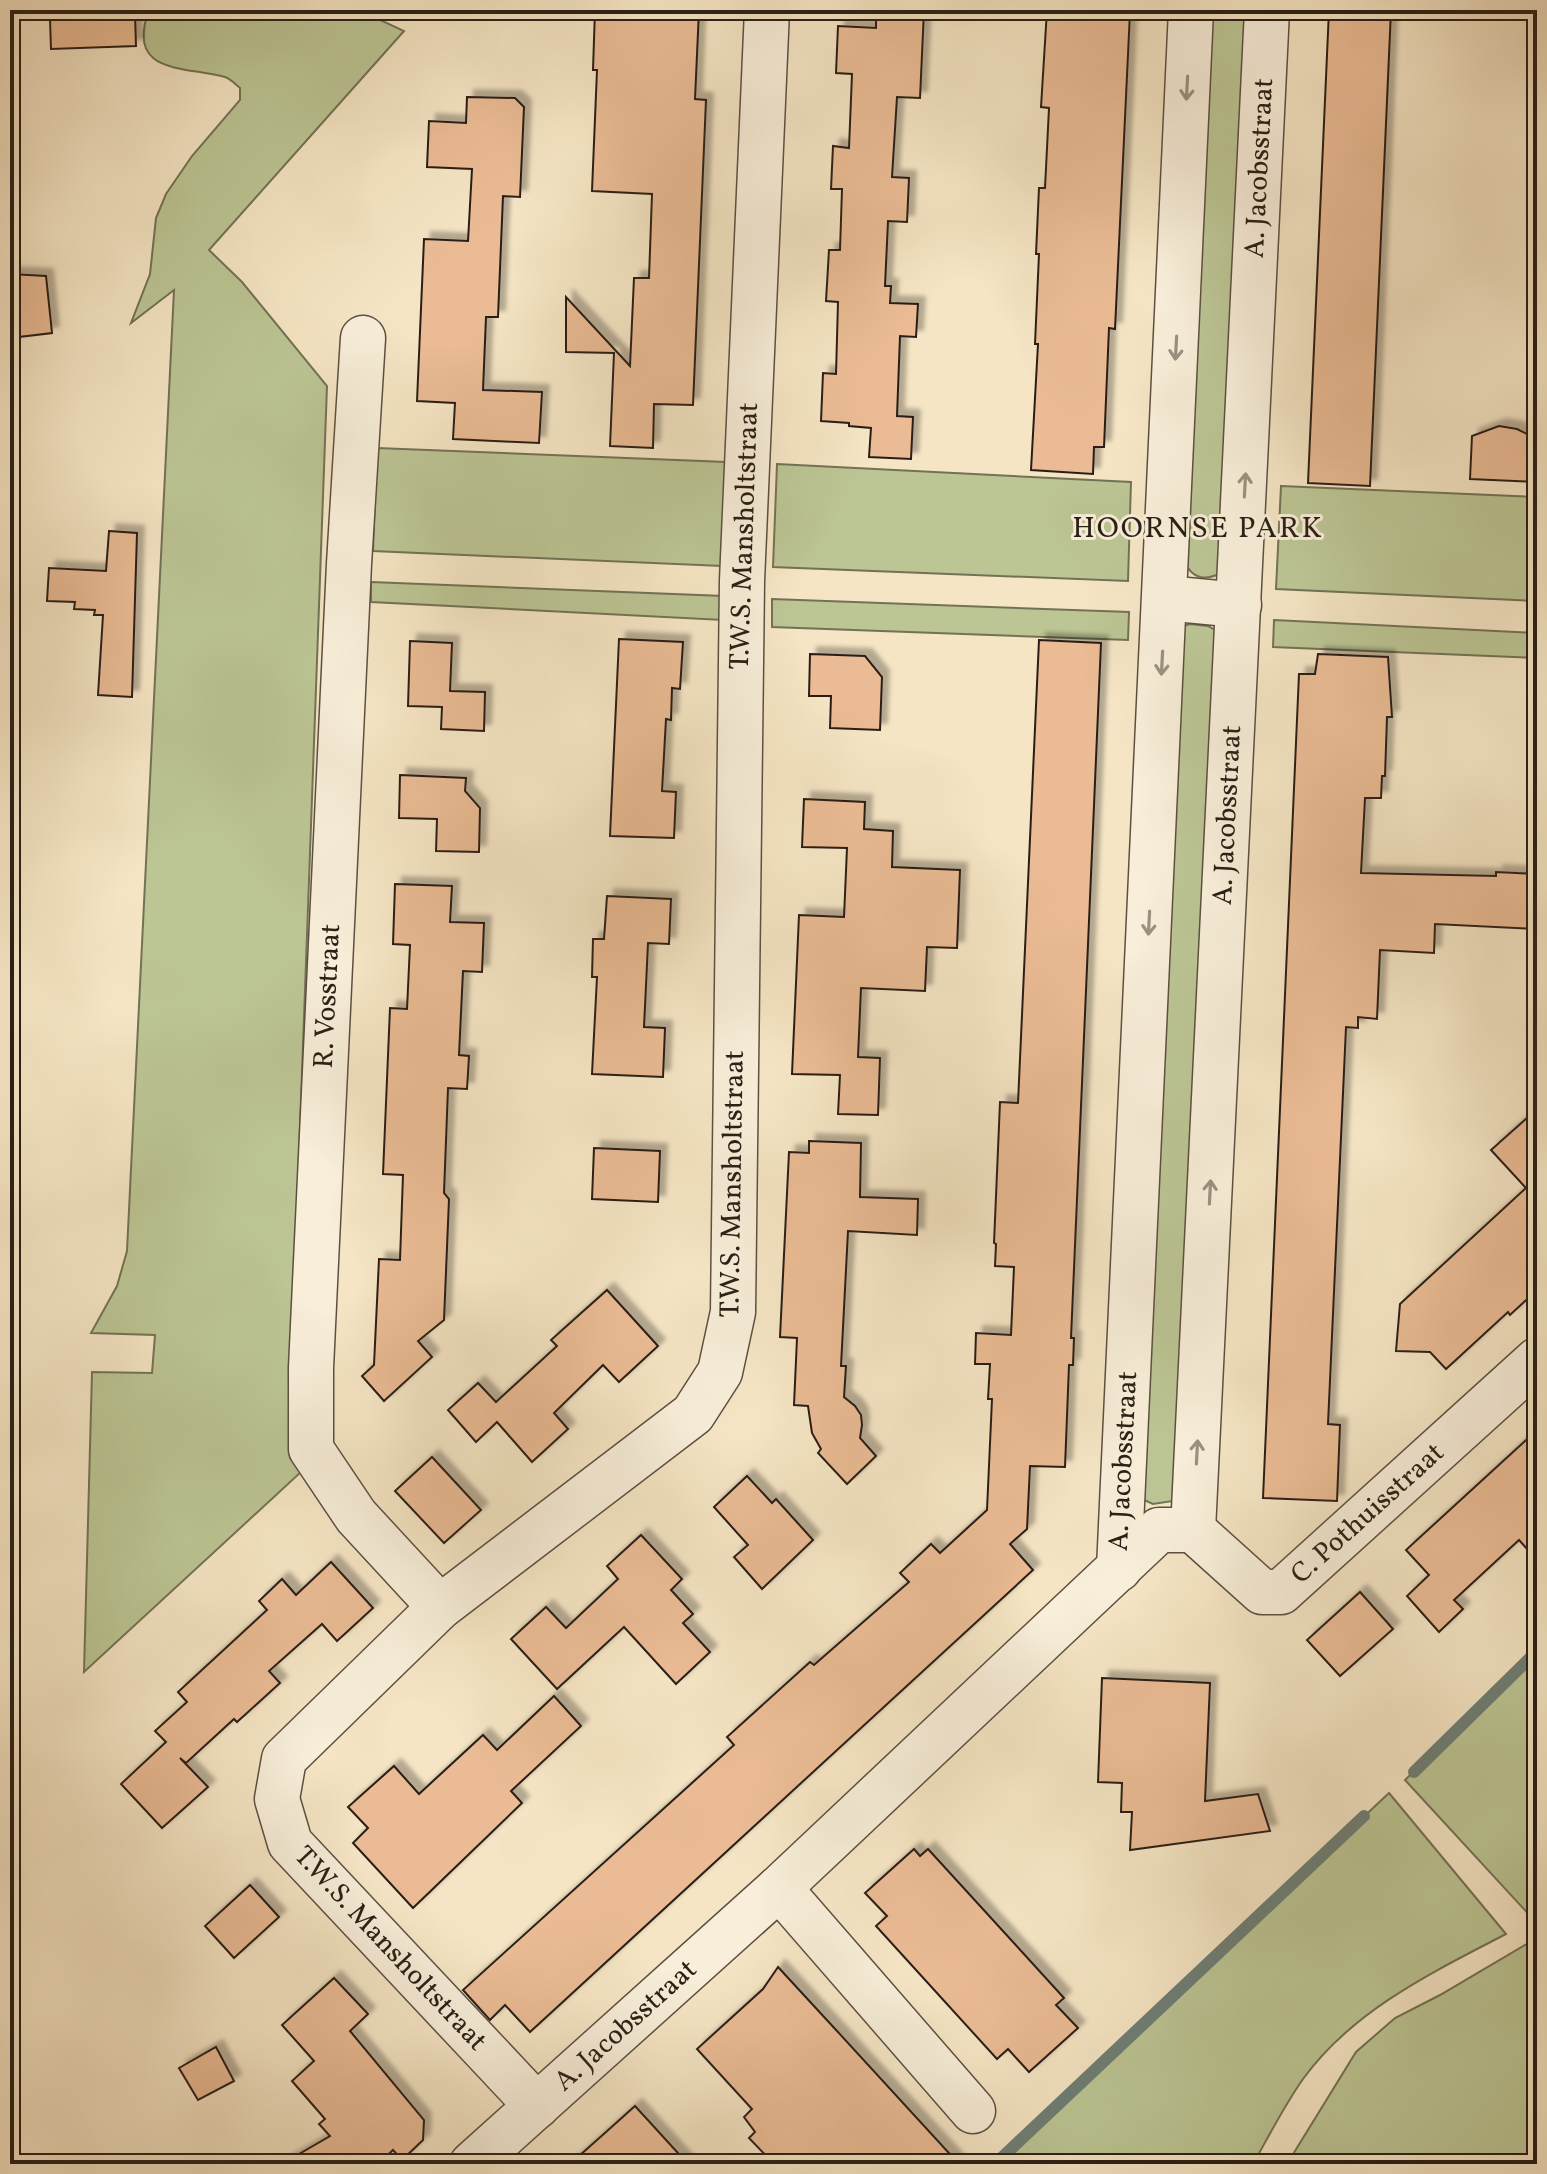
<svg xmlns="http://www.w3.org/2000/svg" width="1547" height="2174" font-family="Vollkorn,serif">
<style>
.green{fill:#bcc594;stroke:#737255;stroke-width:2}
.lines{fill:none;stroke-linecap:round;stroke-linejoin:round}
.stream{stroke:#6e7f76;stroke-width:12}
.building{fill:#eabb94;stroke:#2a1f16;stroke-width:2;filter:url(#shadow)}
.minor-casing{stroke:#5d5042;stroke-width:47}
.minor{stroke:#f8eed9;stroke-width:44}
.oneway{stroke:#9b9181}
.labels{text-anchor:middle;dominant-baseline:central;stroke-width:6;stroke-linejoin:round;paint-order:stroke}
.street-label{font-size:28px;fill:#2a1f16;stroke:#f8eed9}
.neighbourhood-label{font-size:30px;letter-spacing:2px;fill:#2a1f16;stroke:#f8eed9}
</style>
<defs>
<filter id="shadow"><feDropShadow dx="7" dy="-7" stdDeviation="2" flood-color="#0004"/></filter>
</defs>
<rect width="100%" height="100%" fill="#f5e5c4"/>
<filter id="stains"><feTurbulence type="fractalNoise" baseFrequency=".0025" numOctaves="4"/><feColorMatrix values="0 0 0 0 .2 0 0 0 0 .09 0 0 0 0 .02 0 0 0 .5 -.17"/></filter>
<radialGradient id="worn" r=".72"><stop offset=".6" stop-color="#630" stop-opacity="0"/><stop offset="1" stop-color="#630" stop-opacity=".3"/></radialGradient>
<!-- green -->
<g class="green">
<path d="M149,10h210l45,21 -195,219 33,32 85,104 -36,989 -1,83 11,14 -217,200 8,-300 60,1 3,-38 -64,-2 26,-47 10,-35 47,-961 -43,33 19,-49 6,-56 10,-24 26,-38 48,-56v-12c-5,-4 -9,-9 -15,-11 -40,-11 -100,-2 -76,-67z"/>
<path d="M1208,10h40l-27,563c-16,8 -28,6 -36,-10z"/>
<path d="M377,448l349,14 -4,104 -349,-15z"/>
<path d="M777,464l354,18 -3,99 -355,-14z"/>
<path d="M1281,486l256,11v104l-261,-12z"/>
<path d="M371,582l353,14 -1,24 -352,-18z"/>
<path d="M772,599l357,13 -1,28 -356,-13z"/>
<path d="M1274,620l263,13v25l-264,-11z"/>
<path d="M1190,624l18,2 7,4 -42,871 -20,3 -9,-4 40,-874z"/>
<path d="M1537,1651v265l-4,3 -128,-139z"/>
<path d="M1389,1793l117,141c-73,38 -153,76 -203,145 -19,27 -34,57 -50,85h-258z"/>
<path d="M1537,1938v226h-250l69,-112 39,-34 45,-23z"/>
</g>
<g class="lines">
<!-- stream -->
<g class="stream">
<path d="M1414,1772l123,-121"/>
<path d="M995,2164l369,-348"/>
</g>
</g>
<!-- building -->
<g class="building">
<path d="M595,10h104l-4,89 11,1 -13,305 -39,-1 -1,44 -43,-2 4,-93 -48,-1v-55l64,69 4,-88h15l3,-84 -60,-3 5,-121h-4z"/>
<path d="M876,10h48l-4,88 -23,-1 -5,80 17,1 -2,44 -19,-1 -3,65h6l-1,17 28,1 -2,33 -16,-1 -3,80 16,1 -2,42 -42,-2 2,-29 -22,-2v-3l-28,-2 2,-48 13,1 2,-72 -12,-1 3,-51h11l2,-61h-11l2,-43 16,2 3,-74 -16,-1 2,-47 38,2z"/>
<path d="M1047,10l83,2 -15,317 -6,-1 -5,119h-10l-1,27 -62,-4 7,-126h-3l4,-90h-3l3,-66h6l4,-80 -8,-1z"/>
<path d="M1329,10h62l-21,476 -62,-3z"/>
<path d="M135,15l1,31 -85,3 -1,-30z"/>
<path d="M467,97l48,1 9,9 -4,90 -17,-1 -5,121h-12l-3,73 59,2 -3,51 -86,-4 2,-36 -38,-2 7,-162 44,2 4,-72 -45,-2 2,-46 37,2z"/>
<path d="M10,274l36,2 6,57 -42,5z"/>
<path d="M1499,426l18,3 20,10v43l-67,-3 2,-43z"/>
<path d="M109,531l28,2 -5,164 -34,-2 5,-80h-9l1,-5 -21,-1 1,-7 -28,-1 2,-33 57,3z"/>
<path d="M619,639l64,3 -3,47 -8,-1 -1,32 -5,-1 -4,72 14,1 -2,46 -64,-2z"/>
<path d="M1039,640l62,3 -30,695h3l-1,27h-4l-4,102 -35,-1 -3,63 -17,15 23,26 -503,462 -25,-27 -15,15 -27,-30 271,-245 -7,-8 83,-75 4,3 95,-83 -9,-9 31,-29 9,9 47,-43 5,-111h-4l2,-35h-15l1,-31 35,2 3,-68 -19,-1 1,-22 -2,-1 6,-141 18,1z"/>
<path d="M410,641l42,2 -2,48 35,1 -1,39 -43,-2 1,-22 -34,-1z"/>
<path d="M810,654l55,2 17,21 -2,53 -50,-2 1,-32h-22z"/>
<path d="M1318,654l70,3 4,60h-5l-2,59h-3l-1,22h-16l-4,75 135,3v-4l41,2v55l-102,-5 -1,29 -54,-3 -3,69 -19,-2v11l-12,-1 -18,397 12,1 -3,76 -74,-3 36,-824h16z"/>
<path d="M400,775l66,3 -1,13 15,17 -1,44 -43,-1 1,-32 -38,-1z"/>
<path d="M804,799l61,3 -1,27 29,2 -1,36 68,3 -3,78 -30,-1 -2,44 -64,-3 -3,69 22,1 -2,57 -40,-1 2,-39 -48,-1 7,-159 45,2 3,-69 -45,-1z"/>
<path d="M395,884l57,2 -2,36 34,1 -2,49 -19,-1 -4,84 10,1 -2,33 -19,-1 -4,105 5,6 -5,121 -26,21 14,16 -48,44 -22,-25 12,-11 5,-106 21,1 3,-85 -20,-1 7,-166 17,1 3,-64 -17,-1z"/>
<path d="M607,896l64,3 -2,45 -21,-1 -4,84 21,1 -2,49 -71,-3 5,-97h-5l1,-38h11z"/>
<path d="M1537,1109v181l-27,25 -2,-3 -62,57 -16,-17 -34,-1 4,-47 126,-116 -35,-38z"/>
<path d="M809,1141l52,2 -1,54 58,2 -1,36 -69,-4 -7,135h5l-2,31 11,9 6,9 1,10 -2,13 16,18 -29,28 -29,-31 3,-4 -9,-16 -4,-27 -14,-1 3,-67 -17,-1 9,-185 20,1z"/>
<path d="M594,1148l66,3 -2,51 -66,-3z"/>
<path d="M607,1290l51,56 -39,36 -16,-17 -49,48 14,16 -36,33 -35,-40 -21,20 -28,-32 30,-27 18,19 61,-56 -6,-6z"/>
<path d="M1537,1430v130l-18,-20 -65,60 9,9 -24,23 -32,-36 22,-21 -23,-25z"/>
<path d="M432,1457l49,53 -37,33 -49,-52z"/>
<path d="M747,1476l25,27 4,-4 37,41 -51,49 -28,-32 14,-12 -34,-38z"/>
<path d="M641,1535l41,44 -11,11 22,24 -10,9 27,29 -34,32 -52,-57 -67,62 -46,-50 35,-32 20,21 52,-49 -11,-13z"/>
<path d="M331,1562l42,46 -36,33 -15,-17 -53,47 11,12 -43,39 -3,-3 -48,44 -6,-5 28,29 -46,41 -41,-44 45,-42 -11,-11 32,-29 -9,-10 89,-82 -8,-9 23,-22 14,16z"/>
<path d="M1360,1592l33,37 -53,47 -33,-36z"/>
<path d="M1102,1678l108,5 -5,118 53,-7 12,37 -140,19 2,-38h-11l1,-29 -24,-1z"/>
<path d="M554,1696l27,30 -70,65 11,12 -109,105 -60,-65 15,-15 -20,-21 46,-41 25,28 64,-59 14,15z"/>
<path d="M914,1849l6,7 8,-7 136,149 -8,7 22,23 -49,44 -21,-23 -11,10 -121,-133 11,-10 -22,-23z"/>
<path d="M250,1885l29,32 -45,41 -29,-32z"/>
<path d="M778,1967l59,64 122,133h-185l-25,-26 6,-6 -11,-15 8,-8 -55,-60 66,-60z"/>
<path d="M334,1978l34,36 -18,17 74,89 -1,20 -21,20 -9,-10 -15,14h-96l48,-28 -11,-12 6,-5 -33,-38 22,-20 -32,-36z"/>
<path d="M216,2047l18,34 -36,19 -19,-32z"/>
<path d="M635,2106l53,58h-118l36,-32z"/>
</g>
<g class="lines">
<defs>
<g id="minor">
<path d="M363,338l-14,226 -38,804v81l45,67 84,91"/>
<path d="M1165,598l74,7"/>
<path d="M1193,1530l74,-1520"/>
<path d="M1193,1530l69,62h19l256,-232"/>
<path d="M1119,1569l72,-1559"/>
<path d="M779,1888l194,223"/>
<path d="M537,2106l-247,-263 -13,-44 7,-40 156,-152 253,-193 27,-42 13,-60 9,-731 25,-571"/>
<path d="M472,2164l307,-276 380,-358h34"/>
</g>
</defs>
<!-- minor casing -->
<use href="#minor" class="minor-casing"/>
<!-- minor -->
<use href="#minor" class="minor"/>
</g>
<!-- one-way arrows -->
<defs><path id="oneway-shaft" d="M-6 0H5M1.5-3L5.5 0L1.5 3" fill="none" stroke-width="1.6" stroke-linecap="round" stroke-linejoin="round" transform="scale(2)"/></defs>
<g class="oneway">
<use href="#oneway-shaft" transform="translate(1187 88) rotate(93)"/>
<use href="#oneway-shaft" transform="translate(1176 348) rotate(93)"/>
<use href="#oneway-shaft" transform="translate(1245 485) rotate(-87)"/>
<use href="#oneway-shaft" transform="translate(1162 663) rotate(93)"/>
<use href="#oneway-shaft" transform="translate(1149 923) rotate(93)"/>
<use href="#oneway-shaft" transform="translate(1210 1192) rotate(-87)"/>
<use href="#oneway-shaft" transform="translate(1197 1452) rotate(-87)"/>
</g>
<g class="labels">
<!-- street labels -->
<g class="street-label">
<text transform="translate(1260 168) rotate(-87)">A. Jacobsstraat</text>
<text transform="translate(745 536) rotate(-88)">T.W.S. Mansholtstraat</text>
<text transform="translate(1228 815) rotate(-87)">A. Jacobsstraat</text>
<text transform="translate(328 996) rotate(-87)">R. Vosstraat</text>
<text transform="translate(733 1184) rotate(-89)">T.W.S. Mansholtstraat</text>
<text transform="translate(1124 1461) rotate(-87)">A. Jacobsstraat</text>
<text transform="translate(1368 1514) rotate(-42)">C. Pothuisstraat</text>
<text transform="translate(390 1949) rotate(47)">T.W.S. Mansholtstraat</text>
<text transform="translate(626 2026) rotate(-42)">A. Jacobsstraat</text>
</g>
<!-- neighbourhood labels -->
<g class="neighbourhood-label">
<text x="1198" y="529">HOORNSE PARK</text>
</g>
</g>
<!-- margin -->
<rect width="1547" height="2174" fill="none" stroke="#f5e5c4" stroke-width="40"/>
<rect x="12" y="12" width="1523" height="2150" fill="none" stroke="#2a1f16" stroke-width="4"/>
<rect x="20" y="20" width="1507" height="2134" fill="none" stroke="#2a1f16" stroke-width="2"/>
<rect width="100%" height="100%" filter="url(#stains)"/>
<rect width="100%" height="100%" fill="url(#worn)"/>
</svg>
